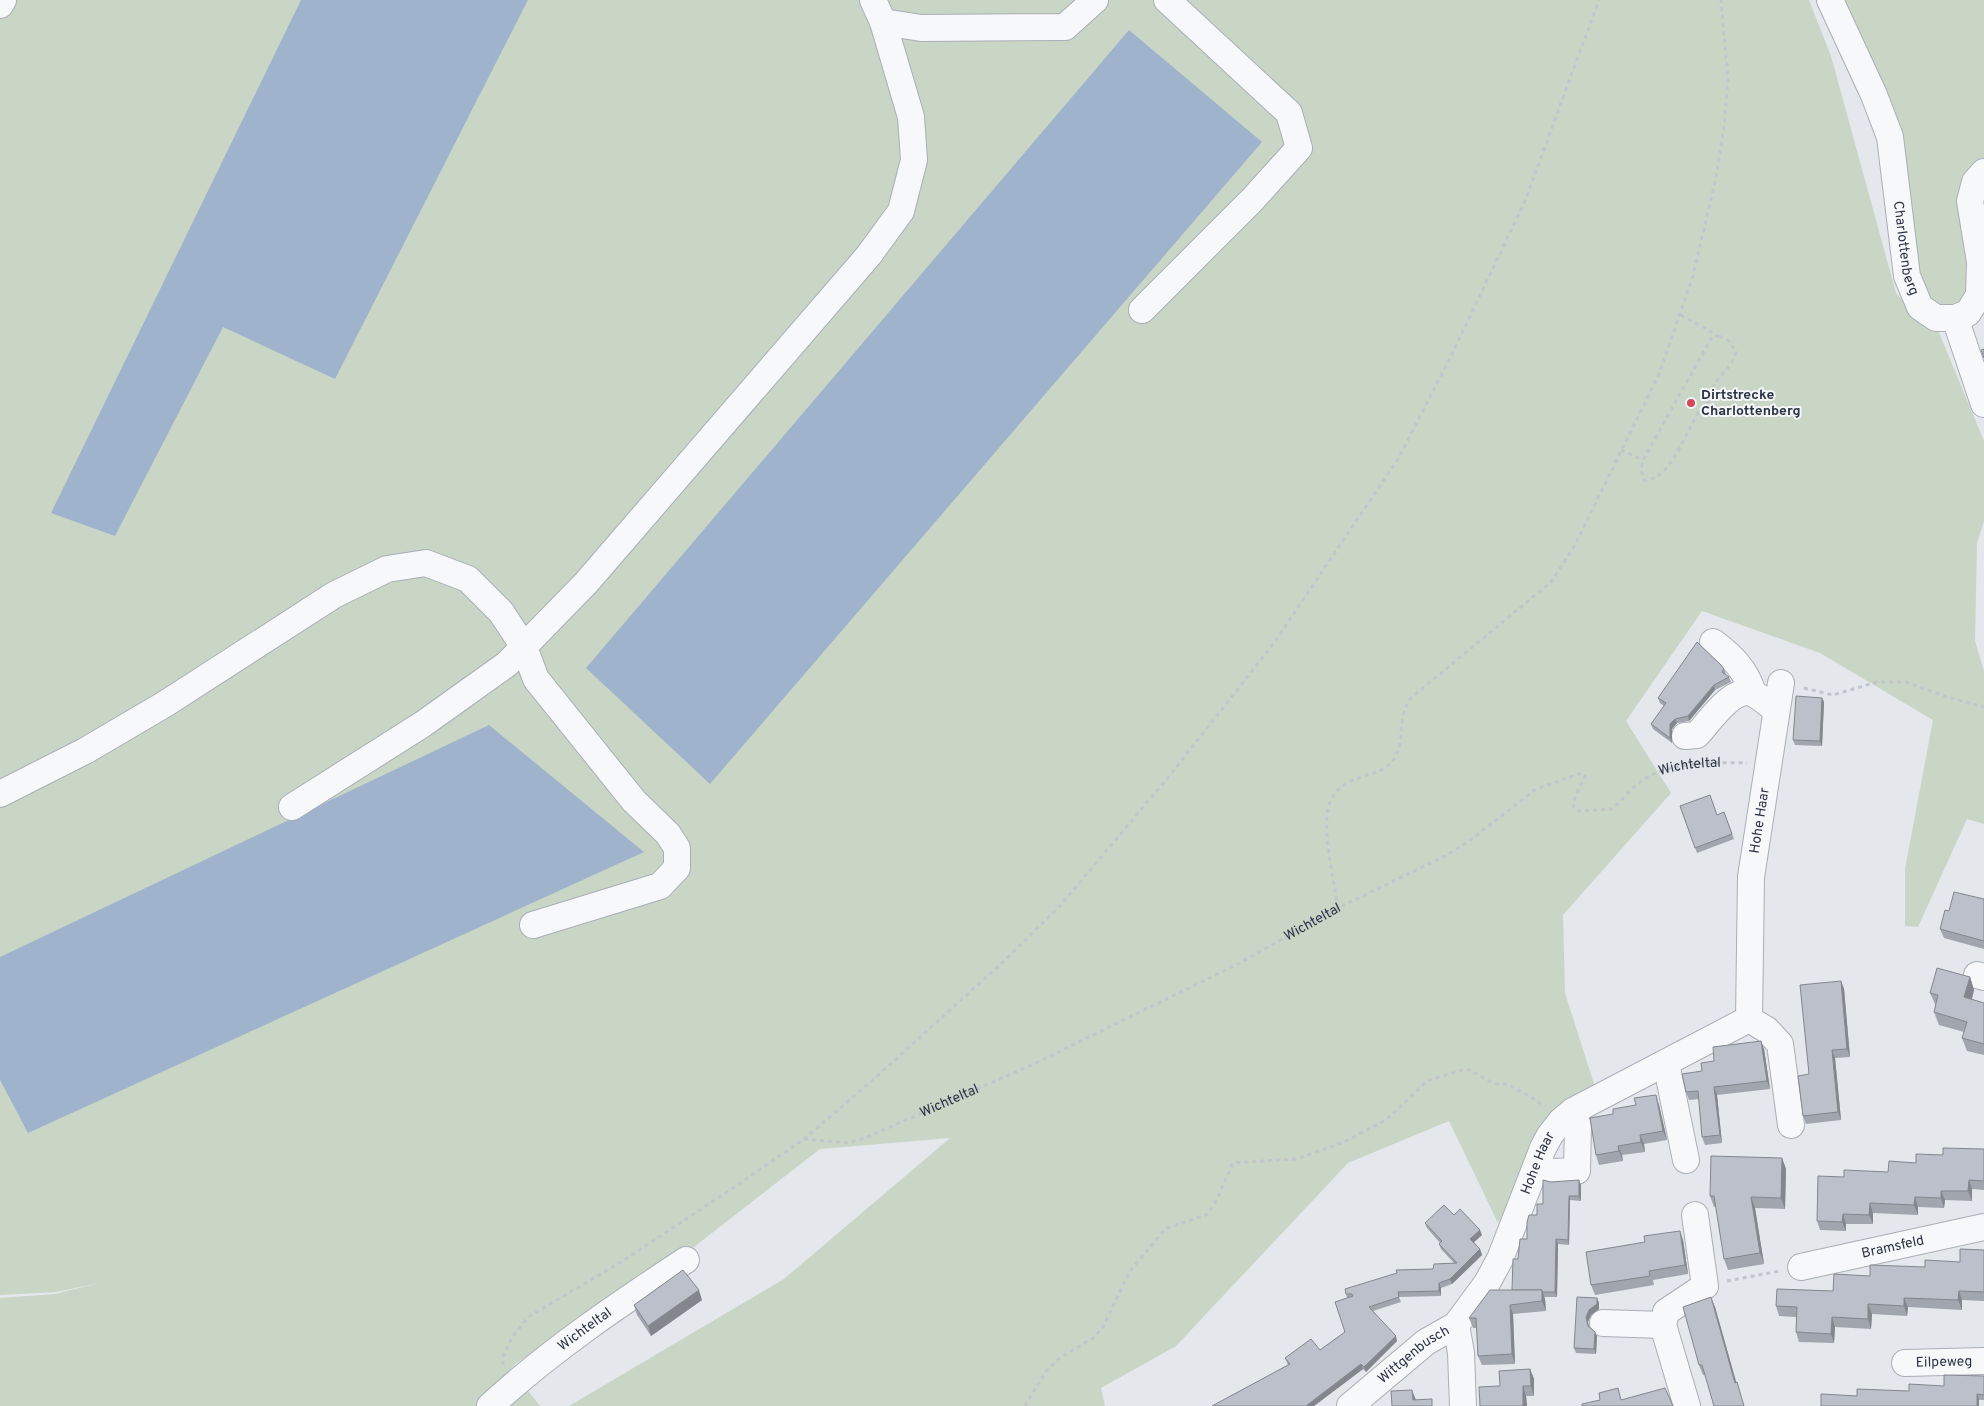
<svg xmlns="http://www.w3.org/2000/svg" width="1984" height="1406" font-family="Overpass,sans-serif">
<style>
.green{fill:#c9d6c5}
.water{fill:#9fb4cc}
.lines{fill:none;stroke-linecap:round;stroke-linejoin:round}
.minor-casing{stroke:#a9aeb7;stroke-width:28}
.path{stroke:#c2c5cb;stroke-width:3;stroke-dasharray:4 4;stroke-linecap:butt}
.minor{stroke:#f7f8fa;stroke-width:26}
.wall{fill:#a1a5ae}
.shaded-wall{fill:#83868d}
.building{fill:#bbc0ca;stroke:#83868d}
.poi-dot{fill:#d1495b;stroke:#f4f6f9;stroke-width:2}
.labels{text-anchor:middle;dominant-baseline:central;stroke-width:4;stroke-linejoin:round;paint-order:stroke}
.street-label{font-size:14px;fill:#2b3445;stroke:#f4f6f9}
.poi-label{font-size:14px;font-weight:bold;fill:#2b3445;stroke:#f4f6f9;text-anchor:start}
</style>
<rect width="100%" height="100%" fill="#e4e7ec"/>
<!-- green -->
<g class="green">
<path d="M0,0h1809l22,56 65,237 16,19 23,11 49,118v80l-7,22 -2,98 9,30v153l-17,-5 -49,108 -13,-1v-57l28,-149 -113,-67 -118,-42 -76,110 45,72 -108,122 2,78 31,97 -39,20 -59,113 -49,-102 -101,42 -172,183 -75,42 4,18h-536l215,-127 166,-141 -130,11 -135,105 -170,110 -4,5 29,37h-540v-108l55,-4 44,-11 -43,9 -56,3z"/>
<path d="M1844,0h140v168l-11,123 -15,18 -13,-1 -26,-14z"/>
</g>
<!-- water -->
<g class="water">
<path d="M301,0h227l-193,379 -112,-52 -108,209 -64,-23z"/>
<path d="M1129,30l133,112 -552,642 -124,-116z"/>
<path d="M489,725l155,127 -616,281 -28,-53v-123z"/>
</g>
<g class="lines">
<defs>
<g id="minor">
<path d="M873,0l10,22 38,6 144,-1 30,-27"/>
<path id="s2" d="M1830,0l44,95 16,42 17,139 13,31 16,11h19l13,-5 11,-18 1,-33 -10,-61 5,-19 9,-10"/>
<path d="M0,5l3,-5"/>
<path d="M1142,310l110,-110 47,-52 -10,-35 -122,-113"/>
<path d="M1955,318l29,86"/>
<path d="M1713,642c19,14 33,28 40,51"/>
<path d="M1685,736l12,-1c12,-13 37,-51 57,-41 8,4 15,11 22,16"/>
<path d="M0,794l85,-43 80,-47 169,-109 53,-26 39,-6 42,16 33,33 23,35 12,32 98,122 34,33 9,14v20l-17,18 -127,39"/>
<path d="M292,807l131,-83 84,-60 79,-81 283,-328 32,-44 13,-51 -3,-43 -28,-95"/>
<path d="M1977,975l7,2"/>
<path d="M1749,1019l18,11 13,14 11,81"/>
<path d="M1666,1063l20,97"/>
<path d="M1552,1172l25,-1 1,-45 -5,-15"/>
<path id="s3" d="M1801,1267l183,-40"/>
<path d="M1603,1323l60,2"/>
<path id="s4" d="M1905,1363l79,-2"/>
<path id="s5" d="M490,1406c61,-56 128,-101 196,-146"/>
<path id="s6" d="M1350,1406l76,-64 30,-17"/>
<path id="s7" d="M1463,1406l-2,-53 -5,-28 31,-42 13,-24 43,-111 7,-13 11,-14 12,-10 176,-92 2,-142 30,-194"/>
<path d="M1687,1406l-24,-81 3,-13 39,-26 -10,-71"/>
</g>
</defs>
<!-- minor casing -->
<use href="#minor" class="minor-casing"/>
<!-- path -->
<g class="path">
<path d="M1681,315c9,6 29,14 35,21"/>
<path d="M1719,336l10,5 7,11c-6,19 -14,19 -23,35 -2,4 -3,10 -5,14 -3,5 -8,8 -10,12 -12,19 -28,68 -54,67l-3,-10 2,-10 69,-123z"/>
<path d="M1621,450l22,10"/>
<path d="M1804,688l29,7 44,-13h29l44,16 34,9"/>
<path d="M1338,908c-4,-27 -15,-73 -10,-99 2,-12 12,-23 23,-28 15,-8 33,-7 43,-22 12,-18 2,-41 17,-61l140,-116 23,-35 85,-173 33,-95 23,-96 9,-56 4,-49 -7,-78"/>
<path id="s1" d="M804,1139l44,4 17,-5 171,-75 202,-99 100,-56 107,-52 23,-14 68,-53 46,-16 3,3 -12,26 1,6 4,3 34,-2c11,-10 21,-23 34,-31 25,-16 72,-16 101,-15"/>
<path d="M1727,1281l53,-10"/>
<path d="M503,1365v-8l8,-18 17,-22 93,-55 115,-76 68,-47 70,-60 131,-119 54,-53 112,-133 103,-131 124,-184 52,-101 75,-157 74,-201"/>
<path d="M1025,1406l21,-35 12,-12 35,-21 10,-11 27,-56 35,-42 43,-15 9,-15 16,-36 63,-4 48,-17 42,-22 41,-39 35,-11h8l24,14h13l29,16 9,7"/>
</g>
<!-- minor -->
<use href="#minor" class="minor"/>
</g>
<!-- wall -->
<g class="wall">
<path d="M1724,669l2,5h-1l4,3 2,5 -16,8 -26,31 -12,2 -5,6v14l-19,-14 -2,-5 13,-18 -4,-3 -2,-5z"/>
<path d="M1822,698l2,4 -2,44 -27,-1 -2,-5z"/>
<path d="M1680,806l37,9 7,-3 10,27 -37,14z"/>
<path d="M1984,899v50l-40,-11 -4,-9 9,-18z"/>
<path d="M1970,977l4,13 -2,9 12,4v52l-17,-4 -5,-13 2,-6 -25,-7 -5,-13 2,-6 -6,-13z"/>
<path d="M1841,981l3,8 6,68 -15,1 6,62 -35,4 -3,-8 6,-42z"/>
<path d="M1764,1049l6,40 -53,6 5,48 -17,2 -3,-8 -3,-38 -10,1 -3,-8 16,-21 12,-10z"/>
<path d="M1659,1105l8,35 -23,4 1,8 -23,3 1,6 -24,4 -3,-10 17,-41z"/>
<path d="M1984,1149v41l-12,-1v12l-27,-1 -1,8 -26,-1v8l-45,-2v11h-27v7l-26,-1 -3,-9 27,-44 44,-5 55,-17z"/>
<path d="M1782,1158l4,11 -1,40 -30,-1 9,56 -36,6 -4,-11 -8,-52h-2l-4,-11z"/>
<path d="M1551,1182l30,3v16l-11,-1 -1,45 -11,-1 -1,53h-13l1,2 1,12 -33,3 2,50 -33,1 -4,-9 -1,-28h-4l-4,-10 43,-28 6,-31 19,-44 6,-11z"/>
<path d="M1454,1215l28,20 -8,7 6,7 2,6 -30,29 -11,4v8l-42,1 2,5 -28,9 24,30 -31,31 -3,-3 -49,37h-102l76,-41 -3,-7 35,-8 25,-18 2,-34 -1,-4 108,-31 -13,-14 -2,-5 1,-1 -13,-15 -2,-5z"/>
<path d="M1683,1240l5,34 -35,6 1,5 -59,10 -4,-10z"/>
<path d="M1984,1250v51l-22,-1v10l-54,-3 -1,9 -35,-2 -1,15 -36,-2 -1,16 -35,-1 -3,-10v-15l-17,-1 -3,-10 57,-15 37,-15 90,-14z"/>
<path d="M1597,1298l2,5v6l-8,6 -3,7 1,4 6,6 2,4 -1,18 -20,-1 -2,-5z"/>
<path d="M702,1300l-51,36 -14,-21 -3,-10z"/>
<path d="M1715,1307l21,75h1l7,24h-30l-9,-31h-2l-4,-10z"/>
<path d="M1530,1369l4,10v17h-8l1,10h-47l20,-20z"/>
<path d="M1984,1376v24l-127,-4 52,-5 35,-5z"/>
</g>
<!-- shaded-wall -->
<g class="shaded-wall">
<path d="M1714,685l1,5 -26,31 -1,-5z"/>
<path d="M1822,698l2,4 -2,44 -2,-5z"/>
<path d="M1675,719l2,4 -5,6v14l-2,-5v-14z"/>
<path d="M1970,977l4,13 -5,20 -5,-13z"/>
<path d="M1841,981l3,8 6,68 -3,-8z"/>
<path d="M1761,1041l3,8 6,40 -3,-8z"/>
<path d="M1832,1050l3,8 6,62 -3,-8z"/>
<path d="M1714,1087l3,8 5,48 -2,-8z"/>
<path d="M1656,1095l3,10 8,35 -4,-9z"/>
<path d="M1640,1135l4,9 1,8 -4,-10z"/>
<path d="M1618,1146l4,9 1,6 -4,-10z"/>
<path d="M1782,1158l4,11 -1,40 -4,-11z"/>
<path d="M1579,1180l2,5v16l-2,-5z"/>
<path d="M1969,1180l3,9v12l-4,-10z"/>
<path d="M1941,1191l4,9 -1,8 -3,-10z"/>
<path d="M1569,1196l1,4 -1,45 -1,-5z"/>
<path d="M1751,1197l4,11 9,56 -4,-11z"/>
<path d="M1915,1197l3,10v8l-4,-10z"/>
<path d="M1870,1203l3,10v11l-4,-9z"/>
<path d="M1843,1214l3,10v7l-4,-9z"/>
<path d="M1480,1230l2,5 -10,9 -2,-5z"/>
<path d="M1680,1231l3,9 5,34 -3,-9z"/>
<path d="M1556,1239l2,5 -1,53 -2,-5z"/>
<path d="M1480,1249l2,6 -30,29 -2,-5z"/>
<path d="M1439,1283l2,5v8l-2,-5z"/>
<path d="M699,1290l3,10 -51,36 -3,-10z"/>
<path d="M1542,1290l3,9 1,12 -4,-10z"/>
<path d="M1959,1291l3,9v10l-4,-10z"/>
<path d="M1711,1297l4,10 24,85 -4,-9z"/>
<path d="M1597,1298l2,5v6l-8,6 -3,7 2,8 -4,-13 3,-7z"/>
<path d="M1904,1298l4,9 -1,9 -3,-10z"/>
<path d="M1868,1304l4,10 -1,15 -3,-10z"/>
<path d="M1510,1305l3,9 2,50 -3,-10z"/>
<path d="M1832,1317l3,10 -1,16 -3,-9z"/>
<path d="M1595,1332l2,4 -1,18 -2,-5z"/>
<path d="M1396,1336l1,5 -31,31 -2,-5z"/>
<path d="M1361,1364l2,5 -49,37h-8z"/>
<path d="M1530,1369l4,10v17l-3,-10z"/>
<path d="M1523,1386l3,10 1,10h-4z"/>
<path d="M1412,1390l4,10h-3z"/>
<path d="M1977,1394l2,5v7h-2z"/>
</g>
<!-- building -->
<g class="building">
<path d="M1984,349v9l-3,-8z"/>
<path d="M1697,642l23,22 4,5 -2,3 7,5 -15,8 -26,31 -13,3 -5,5v14l-19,-14 15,-21 -8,-5z"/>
<path d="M1796,696l26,2 -2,43 -27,-1z"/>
<path d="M1710,795l7,20 7,-3 8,22 -37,14 -15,-42z"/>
<path d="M1954,892l30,7v42l-44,-12 5,-19 4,1z"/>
<path d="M1937,968l33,9 -6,20 20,6v41l-22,-6 5,-16 -33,-10 4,-17 -8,-2z"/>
<path d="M1841,981l6,68 -15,1 6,62 -35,4 -5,-40 11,-2 -9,-89z"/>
<path d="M1761,1041l6,40 -53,6 6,48 -18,2 -4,-46 -12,1 -4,-18 20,-3 -1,-8 13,-2 -1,-14z"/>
<path d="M1656,1095l7,36 -23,4 1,7 -23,4 1,5 -23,4 -6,-37 23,-4v-5l23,-4 -2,-7z"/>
<path d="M1943,1148l41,1v32l-15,-1 -1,11h-27v7l-26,-1 -1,8 -44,-2 -1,12 -26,-1 -1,8 -25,-1 1,-45 26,1v-7l44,2 1,-11 27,2v-9l27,1z"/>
<path d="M1711,1156l71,2 -1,40 -30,-1 9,56 -36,6 -10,-63h-4z"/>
<path d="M1543,1180l8,2 28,-2v16h-10l-1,44 -12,-1 -1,53h-13v-2h-30l1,-31h5l2,-20h7v-17l2,-7h8v-11h6z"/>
<path d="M1444,1205l10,10 6,-6 20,21 -10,9 10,10 -30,30 -11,4v8l-41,1 1,5 -30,10 27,29 -32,31 -3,-3 -55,42h-94l78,-42 -5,-6 26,-19 9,11 25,-18 -10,-30 18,-6 -1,-2h-6l-1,-5 52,-16 -1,-3 37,-1 1,-5 23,-1 -18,-19 3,-3 -17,-18z"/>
<path d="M1680,1231l5,34 -36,6 1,5 -59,9 -5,-33 59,-10 -1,-6z"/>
<path d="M1960,1249l24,1v42l-25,-1 -1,9 -54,-2v8l-36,-2v15l-36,-2 -1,17 -35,-2 1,-25 -21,-1 1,-17 56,2 1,-17 36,2v-11l55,2v-7l35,2z"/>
<path d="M683,1270l16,20 -51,36 -14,-21z"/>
<path d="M1490,1290h52v11l-32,4 2,49 -34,2 -2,-38h-7z"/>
<path d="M1577,1297l20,1v6l-8,6 -3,7 2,9 7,6 -1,17 -20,-1z"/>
<path d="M1711,1297l24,86 2,-1 7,24h-30l-12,-41h-3l-16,-58z"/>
<path d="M1530,1369l1,17h-8v20h-43l-1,-19 21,-1 -1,-15z"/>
<path d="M1944,1375l40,1v19l-7,-1v12h-156v-12l36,2v-7l52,2v-7l35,2z"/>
<path d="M1618,1388l3,12 44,-12 8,18h-91v-2l18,-4 -1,-7z"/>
<path d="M1412,1390l1,10 19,-1v7h-40l-1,-15z"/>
</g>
<!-- markers -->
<circle class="poi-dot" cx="1691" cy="403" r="5"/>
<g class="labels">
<!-- street labels -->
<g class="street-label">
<text stroke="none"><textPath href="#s2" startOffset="262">Charlottenberg</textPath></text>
<text stroke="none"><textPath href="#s1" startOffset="1039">Wichteltal</textPath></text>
<text stroke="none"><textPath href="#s7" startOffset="726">Hohe Haar</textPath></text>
<text stroke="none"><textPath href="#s1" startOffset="559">Wichteltal</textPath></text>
<text stroke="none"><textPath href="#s1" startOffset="154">Wichteltal</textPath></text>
<text stroke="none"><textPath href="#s7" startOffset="264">Hohe Haar</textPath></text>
<text stroke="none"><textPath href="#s3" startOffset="94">Bramsfeld</textPath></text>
<text stroke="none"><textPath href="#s5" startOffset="122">Wichteltal</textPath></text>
<text stroke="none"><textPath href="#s6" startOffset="82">Wittgenbusch</textPath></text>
<text stroke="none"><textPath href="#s4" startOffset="39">Eilpeweg</textPath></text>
</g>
<!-- poi labels -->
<g class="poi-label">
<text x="1701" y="395">Dirtstrecke<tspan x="1701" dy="16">Charlottenberg</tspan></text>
</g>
</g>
</svg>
